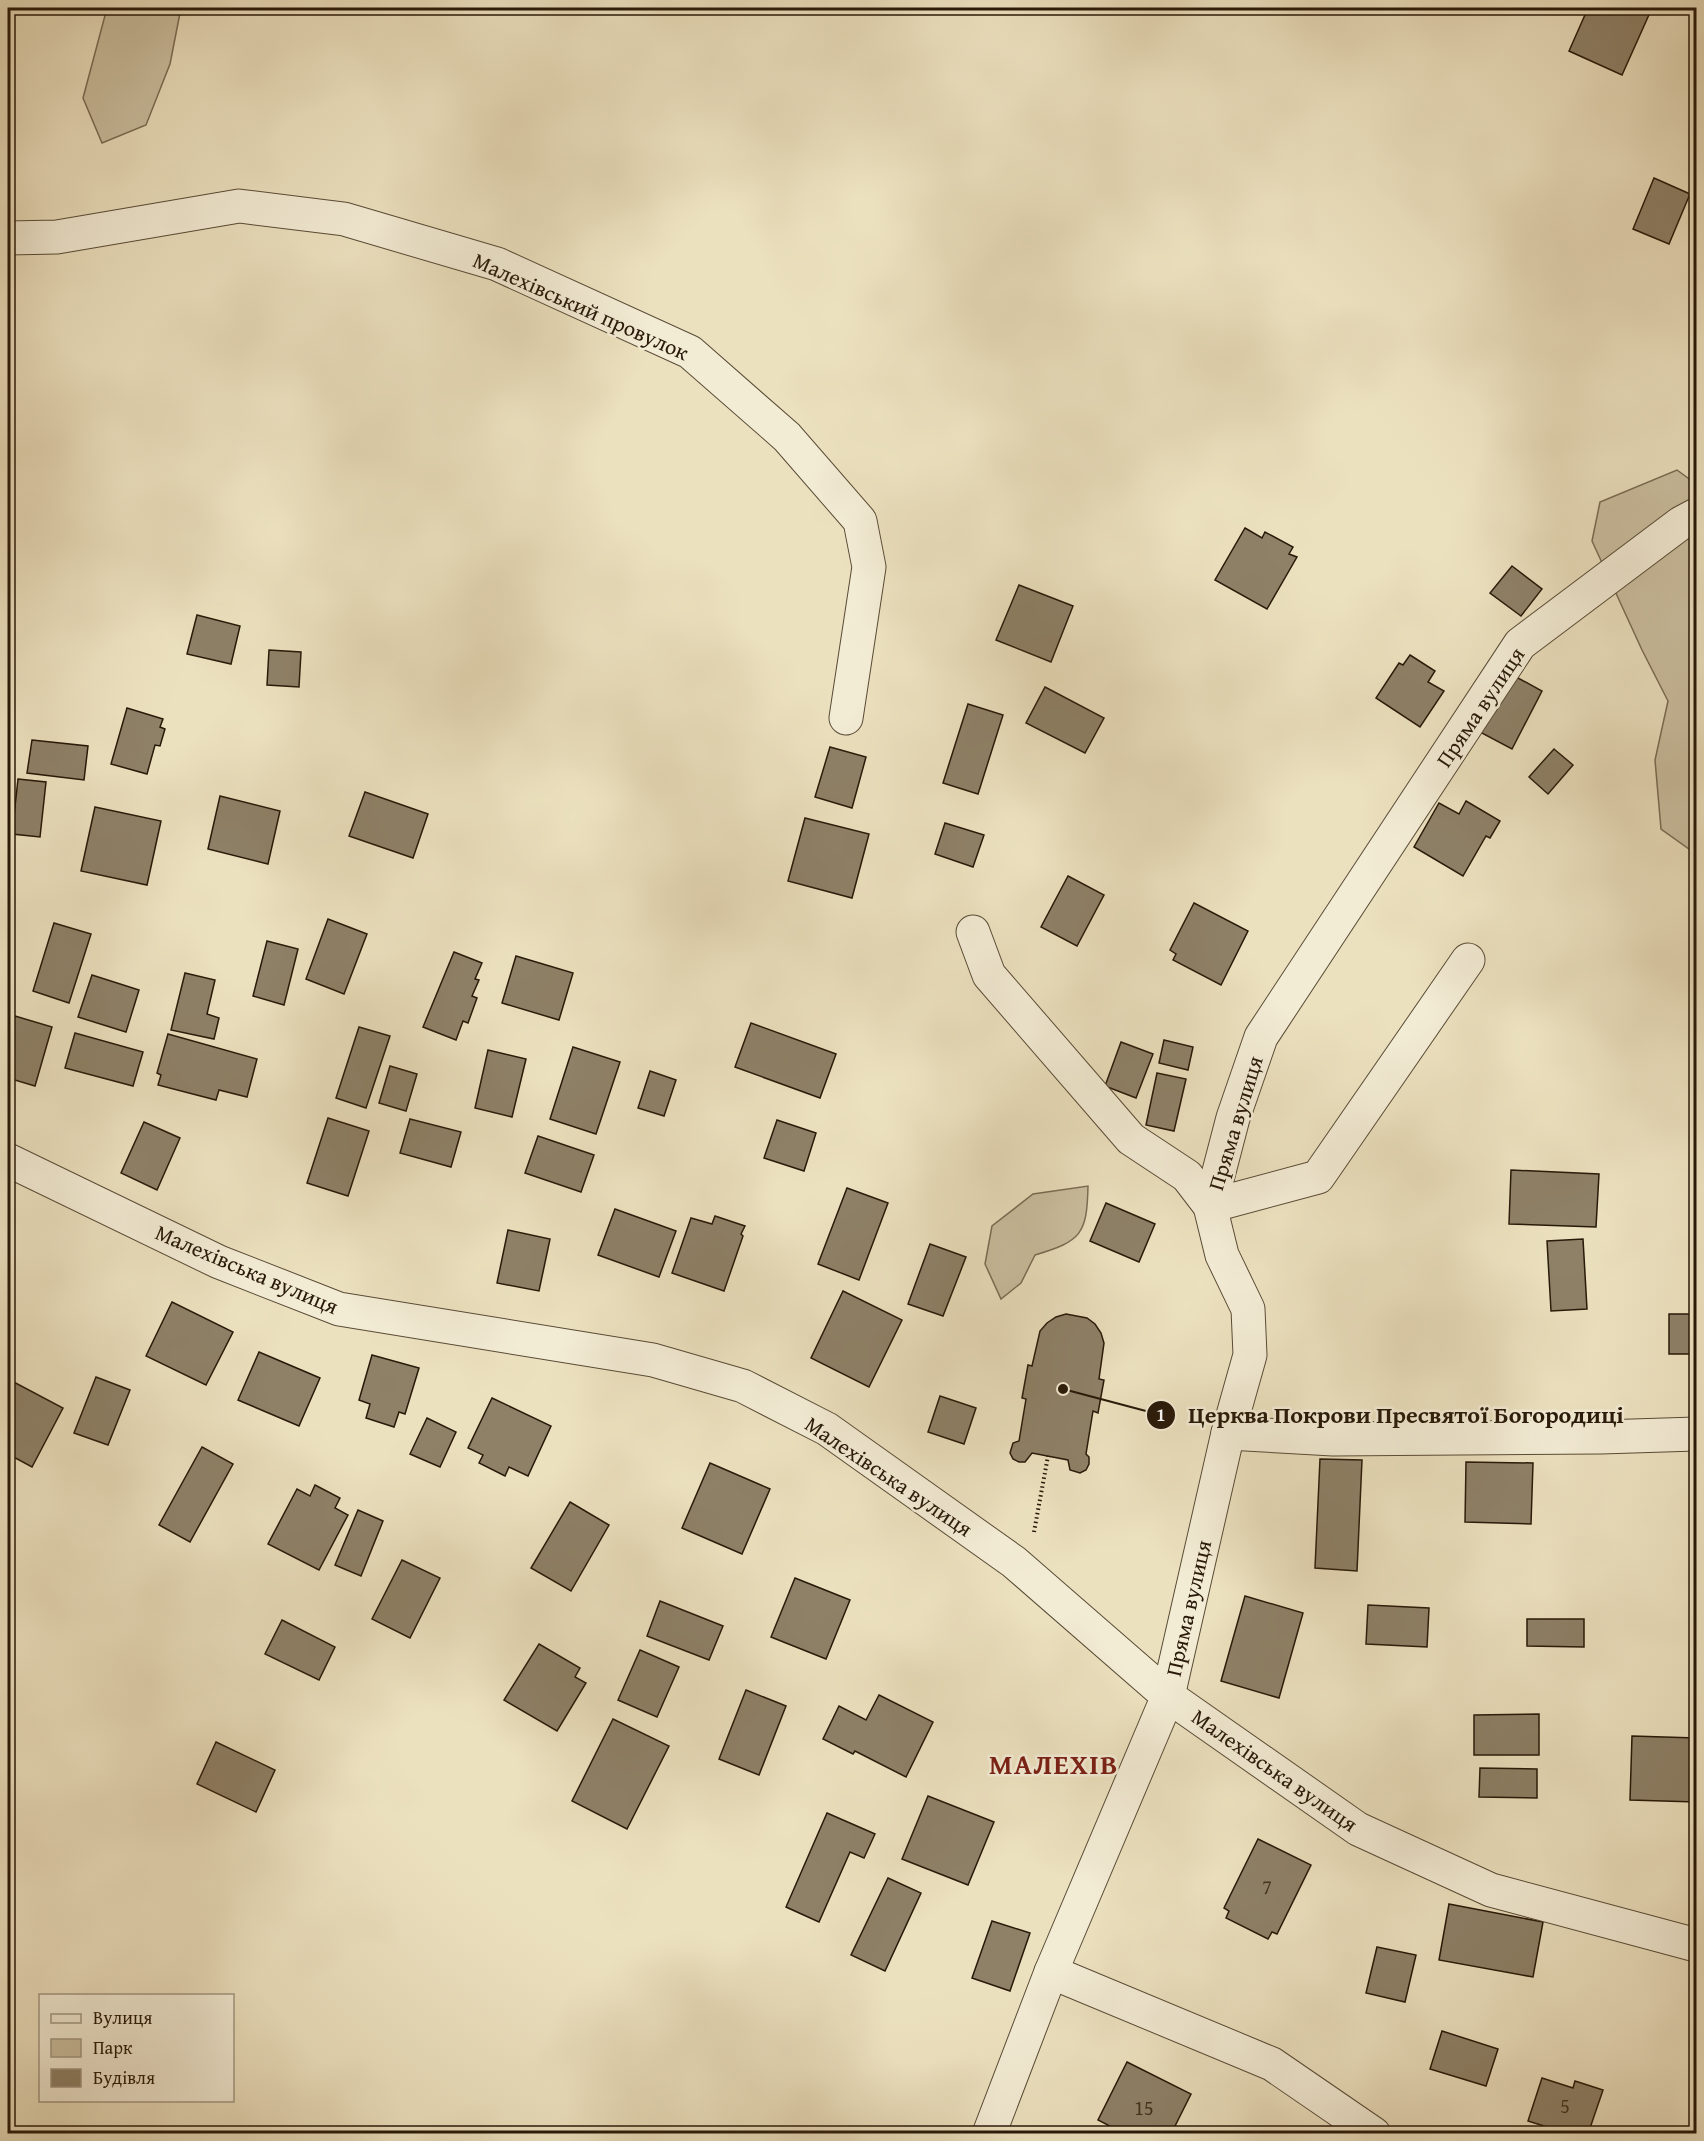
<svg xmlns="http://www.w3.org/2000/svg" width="1704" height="2141" font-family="'Gentium Book Plus',serif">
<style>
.green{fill:#cbbfa0;stroke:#7a6c54;stroke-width:1.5}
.building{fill:#8e8168;stroke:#281909;stroke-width:1.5}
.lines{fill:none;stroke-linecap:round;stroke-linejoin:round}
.minor-casing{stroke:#594b36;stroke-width:35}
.path{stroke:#281909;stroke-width:4;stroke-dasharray:1.5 3;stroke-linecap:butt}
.minor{stroke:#f3ecd5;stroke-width:33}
.labels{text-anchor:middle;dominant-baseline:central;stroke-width:5;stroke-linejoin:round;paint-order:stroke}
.number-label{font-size:20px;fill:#423321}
.street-label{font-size:22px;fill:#281909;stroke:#f3ecd5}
.district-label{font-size:28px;font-weight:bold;letter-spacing:1.5px;fill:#7a1f14;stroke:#f3ecd5}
.leader{fill:none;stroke:#281909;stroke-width:2}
.callout-dot{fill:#281909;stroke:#f3ecd5;stroke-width:2}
.mark-label{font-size:18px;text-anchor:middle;font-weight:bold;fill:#fff}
.callout-label{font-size:24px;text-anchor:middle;font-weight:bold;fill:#281909;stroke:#f3ecd5;stroke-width:5;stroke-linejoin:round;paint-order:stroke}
</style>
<rect width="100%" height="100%" fill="#ece1bf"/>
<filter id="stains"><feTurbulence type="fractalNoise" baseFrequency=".00333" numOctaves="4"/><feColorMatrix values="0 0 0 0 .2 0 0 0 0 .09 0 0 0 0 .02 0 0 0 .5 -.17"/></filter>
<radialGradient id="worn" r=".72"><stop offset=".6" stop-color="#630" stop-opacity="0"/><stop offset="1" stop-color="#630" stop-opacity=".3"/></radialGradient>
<!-- green -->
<g class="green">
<path d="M107,8h74l-11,56 -24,61 -44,18 -19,-45z"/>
<path d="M1677,470l19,14v370l-35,-25 -6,-69 13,-59 -26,-51 -50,-109 8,-39z"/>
<path d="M1088,1186c-1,49 -7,55 -53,69l-14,28 -20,16 -16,-35 7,-38 41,-32z"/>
</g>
<!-- building -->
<g class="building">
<path d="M1588,8h64l-30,67 -53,-24z"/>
<path d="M1654,178l36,16 -21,50 -36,-15z"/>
<path d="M1245,528l17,10 3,-6 28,15 -4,7 8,3 -30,52 -52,-29z"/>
<path d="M1512,566l30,23 -21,27 -31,-23z"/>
<path d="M1019,585l54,21 -22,56 -55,-22z"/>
<path d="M197,615l43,11 -9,38 -44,-10z"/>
<path d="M269,650l32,2 -2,35 -32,-2z"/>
<path d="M1410,655l25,16 -7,11 16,9 -24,36 -44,-29 23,-35 4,2z"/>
<path d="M1509,673l33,18 -30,58 -34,-18z"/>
<path d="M1045,687l59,31 -19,35 -59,-30z"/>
<path d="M968,704l35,11 -25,79 -35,-11z"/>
<path d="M127,708l36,11 -3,8 5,2 -5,17 -5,-1 -8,29 -36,-10z"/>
<path d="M32,740l56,6 -4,34 -57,-7z"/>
<path d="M830,747l36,10 -14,51 -37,-11z"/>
<path d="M1554,749l19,16 -25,29 -19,-17z"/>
<path d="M18,779l28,3 -6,55 -28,-3z"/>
<path d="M365,792l63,22 -15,44 -64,-22z"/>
<path d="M220,796l60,15 -12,53 -60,-15z"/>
<path d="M1466,801l34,20 -10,17 -4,-2 -23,40 -49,-29 25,-44 20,11z"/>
<path d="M95,807l66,14 -14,64 -66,-14z"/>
<path d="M805,818l64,16 -17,64 -64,-17z"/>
<path d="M945,823l39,12 -11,32 -38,-13z"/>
<path d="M1068,876l36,19 -27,51 -36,-19z"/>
<path d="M1194,903l54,28 -27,54 -48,-25 3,-6 -6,-4z"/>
<path d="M328,919l39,15 -23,60 -38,-15z"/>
<path d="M54,923l37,11 -22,69 -36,-12z"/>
<path d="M267,941l31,8 -14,56 -31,-9z"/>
<path d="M454,952l28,11 -7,16 4,1 -7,16 5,2 -9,25 -5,-2 -7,19 -33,-13z"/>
<path d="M516,956l57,17 -14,47 -57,-17z"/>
<path d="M185,973l30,7 -8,34 12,4 -5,21 -43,-9z"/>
<path d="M92,975l47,15 -13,42 -48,-15z"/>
<path d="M15,1016l37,11 -17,59 -27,-8v-37z"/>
<path d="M751,1023l85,31 -16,44 -85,-31z"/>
<path d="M359,1027l31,9 -24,72 -30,-10z"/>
<path d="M75,1033l68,19 -10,34 -68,-18z"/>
<path d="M168,1034l89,25 -10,38 -28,-7 -3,10 -58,-15 3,-10 -4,-2z"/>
<path d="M1164,1040l29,7 -5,23 -29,-7z"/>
<path d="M1121,1042l32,12 -17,44 -31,-12z"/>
<path d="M573,1047l47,15 -24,72 -46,-15z"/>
<path d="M488,1050l38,9 -14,58 -37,-9z"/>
<path d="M390,1066l27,8 -11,37 -27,-8z"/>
<path d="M650,1071l26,9 -12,36 -26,-8z"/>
<path d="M1157,1073l29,6 -12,52 -28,-6z"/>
<path d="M328,1118l41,13 -21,65 -41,-13z"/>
<path d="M410,1119l51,13 -10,35 -51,-14z"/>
<path d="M777,1120l39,13 -12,38 -40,-13z"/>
<path d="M144,1122l36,16 -23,52 -36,-17z"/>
<path d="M538,1136l56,19 -13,37 -56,-19z"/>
<path d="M1511,1170l88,4 -3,53 -87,-3z"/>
<path d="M847,1188l41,15 -29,77 -41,-16z"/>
<path d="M1106,1203l49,21 -16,38 -49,-21z"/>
<path d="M615,1209l61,22 -17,46 -61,-22z"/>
<path d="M715,1216l30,10 -4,8 2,2 -19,55 -52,-18 19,-55 21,6z"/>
<path d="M508,1230l42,9 -11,52 -42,-8z"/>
<path d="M1583,1239l4,70 -36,2 -4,-70z"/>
<path d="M930,1244l36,13 -23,59 -35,-12z"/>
<path d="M843,1291l59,29 -33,67 -58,-29z"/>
<path d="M172,1302l61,30 -27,53 -60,-29z"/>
<path d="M1066,1314l21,4 8,6 6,9 3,10 -5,36 5,1 -6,33 -5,-2 -7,43 3,3v7l-3,6 -6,3 -10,-3 -2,-10 -36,-7 -7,9h-6l-6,-3 -3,-6 3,-10 6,-2 7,-42 -4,-1 6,-33 4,1 8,-35 7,-8 9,-6z"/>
<rect x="1669" y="1314" width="27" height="40"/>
<path d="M259,1352l61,26 -21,48 -61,-26z"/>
<path d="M372,1355l47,13 -14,46 -6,-2 -5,15 -28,-9 4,-14 -11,-4z"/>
<path d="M96,1377l34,13 -22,55 -34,-12z"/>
<path d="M8,1379l55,29 -31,59 -24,-13z"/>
<path d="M940,1396l36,12 -12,36 -36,-12z"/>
<path d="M492,1398l59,28 -23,50 -19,-9 -4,9 -26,-13 4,-8 -15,-7z"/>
<path d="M427,1418l29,14 -16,35 -30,-13z"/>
<path d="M202,1447l31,17 -43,78 -31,-17z"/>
<path d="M1320,1459l42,1 -5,111 -42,-3z"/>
<path d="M1466,1462l67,1 -2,61 -66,-2z"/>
<path d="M710,1463l60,26 -28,65 -60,-26z"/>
<path d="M315,1485l25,13 -5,10 13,7 -29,55 -51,-26 29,-55 13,7z"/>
<path d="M570,1502l39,23 -38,66 -40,-23z"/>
<path d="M358,1510l25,11 -22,55 -26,-11z"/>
<path d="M402,1560l38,18 -30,60 -38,-19z"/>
<path d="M795,1578l55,22 -24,59 -55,-22z"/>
<path d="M1245,1596l58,17 -24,85 -58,-17z"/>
<path d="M660,1601l63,25 -14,34 -62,-24z"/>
<path d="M1368,1605l61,3 -2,39 -61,-3z"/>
<path d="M1527,1619h57v28l-57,-1z"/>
<path d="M282,1620l53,27 -16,33 -54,-26z"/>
<path d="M539,1644l41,24 -5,9 11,6 -29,48 -53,-31z"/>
<path d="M640,1650l39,17 -22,50 -39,-17z"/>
<path d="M746,1690l40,16 -27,69 -40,-16z"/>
<path d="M879,1695l54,27 -27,55 -51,-26 -2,3 -30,-15 16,-33 27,14z"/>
<path d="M1539,1714v41h-65v-40z"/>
<path d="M613,1719l56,27 -42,83 -55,-28z"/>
<path d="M1632,1736l64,2v64l-66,-2z"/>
<path d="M216,1742l59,28 -19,42 -59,-28z"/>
<path d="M1480,1768l57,1v29l-58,-1z"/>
<path d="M928,1796l66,26 -26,63 -66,-26z"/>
<path d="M827,1813l48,21 -11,24 -14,-6 -31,70 -33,-15z"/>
<path d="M1258,1839l53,26 -34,69 -5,-2 -4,7 -42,-21 3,-7 -5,-3z"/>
<path d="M888,1878l33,15 -36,78 -34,-16z"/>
<path d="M1449,1904l94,18 -10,55 -94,-17z"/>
<path d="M992,1921l38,12 -20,58 -38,-13z"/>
<path d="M1377,1947l39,8 -11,47 -39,-9z"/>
<path d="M1442,2031l56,18 -12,37 -56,-17z"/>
<path d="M1127,2062l64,32 -20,40h-46l-27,-14z"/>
<path d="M1542,2078l31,10 2,-7 28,9 -15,44h-29l1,-3 -32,-10z"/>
</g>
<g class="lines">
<defs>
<g id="minor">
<path d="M8,238l49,-1 182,-31 105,13 153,45 193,88 97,85 73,84 9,46 -23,151"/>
<path d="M973,932l16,43 142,164 56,37 23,30 108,-29 150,-217"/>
<path d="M8,1160l211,102 120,47 314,51 90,26 84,43 187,133 154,134 190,133 133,61 205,55"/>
<path d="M1228,1433l105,6 268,-2 95,-3"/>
<path d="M1051,1972l221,92 102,70"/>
<path d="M989,2134l62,-162 117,-276 60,-263 22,-78 -2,-46 -26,-54 -12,-49 23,-88 28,-81 259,-393 161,-121 15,-8"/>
</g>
</defs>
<!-- minor casing -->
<use href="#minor" class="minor-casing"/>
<!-- path -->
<path class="path" d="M1034,1532l14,-76"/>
<!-- minor -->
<use href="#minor" class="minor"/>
</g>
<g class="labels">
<!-- number labels -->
<g class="number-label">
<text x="1267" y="1886">7</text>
<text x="1565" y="2105">5</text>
<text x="1144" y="2107">15</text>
</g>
<!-- street labels -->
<g class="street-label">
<text transform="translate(581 306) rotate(24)">Малехівський провулок</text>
<text transform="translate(1480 707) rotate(-56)">Пряма вулиця</text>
<text transform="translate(1235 1123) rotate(-73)">Пряма вулиця</text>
<text transform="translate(247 1269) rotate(23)">Малехівська вулиця</text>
<text transform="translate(889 1476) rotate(34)">Малехівська вулиця</text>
<text transform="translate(1188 1608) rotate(-77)">Пряма вулиця</text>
<text transform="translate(1275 1770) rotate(35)">Малехівська вулиця</text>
</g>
<!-- district labels -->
<g class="district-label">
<text x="1054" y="1763">МАЛЕХІВ</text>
</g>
</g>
<!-- callouts -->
<path class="leader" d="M1063 1389L1161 1415"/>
<g class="callout-dot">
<circle cx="1063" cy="1389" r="6"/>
<circle cx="1161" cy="1415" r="15"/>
</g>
<g class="mark-label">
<text x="1161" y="1421">1</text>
</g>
<g class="callout-label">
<text x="1406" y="1423">Церква Покрови Пресвятої Богородиці</text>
</g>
<!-- margin -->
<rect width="1704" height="2141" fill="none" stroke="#ece1bf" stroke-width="30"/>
<rect x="9" y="9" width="1686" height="2123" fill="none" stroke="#281909" stroke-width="3"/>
<rect x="15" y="15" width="1674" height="2111" fill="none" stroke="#281909" stroke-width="1.5"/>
<!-- legend -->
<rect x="39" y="1994" width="195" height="108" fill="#f3ecd5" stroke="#a29883" stroke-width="1.5"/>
<rect x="51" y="2014" width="30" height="9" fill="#f3ecd5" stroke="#a29883" stroke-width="1.5"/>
<text x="93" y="2024" font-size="18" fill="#281909">Вулиця</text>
<rect x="51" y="2039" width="30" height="18" fill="#cbbfa0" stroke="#a29883" stroke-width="1.5"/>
<text x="93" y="2054" font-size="18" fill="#281909">Парк</text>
<rect x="51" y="2069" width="30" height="18" fill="#8e8168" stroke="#a29883" stroke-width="1.5"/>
<text x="93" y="2084" font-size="18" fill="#281909">Будівля</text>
<rect width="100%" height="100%" filter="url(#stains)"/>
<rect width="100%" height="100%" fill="url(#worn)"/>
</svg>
